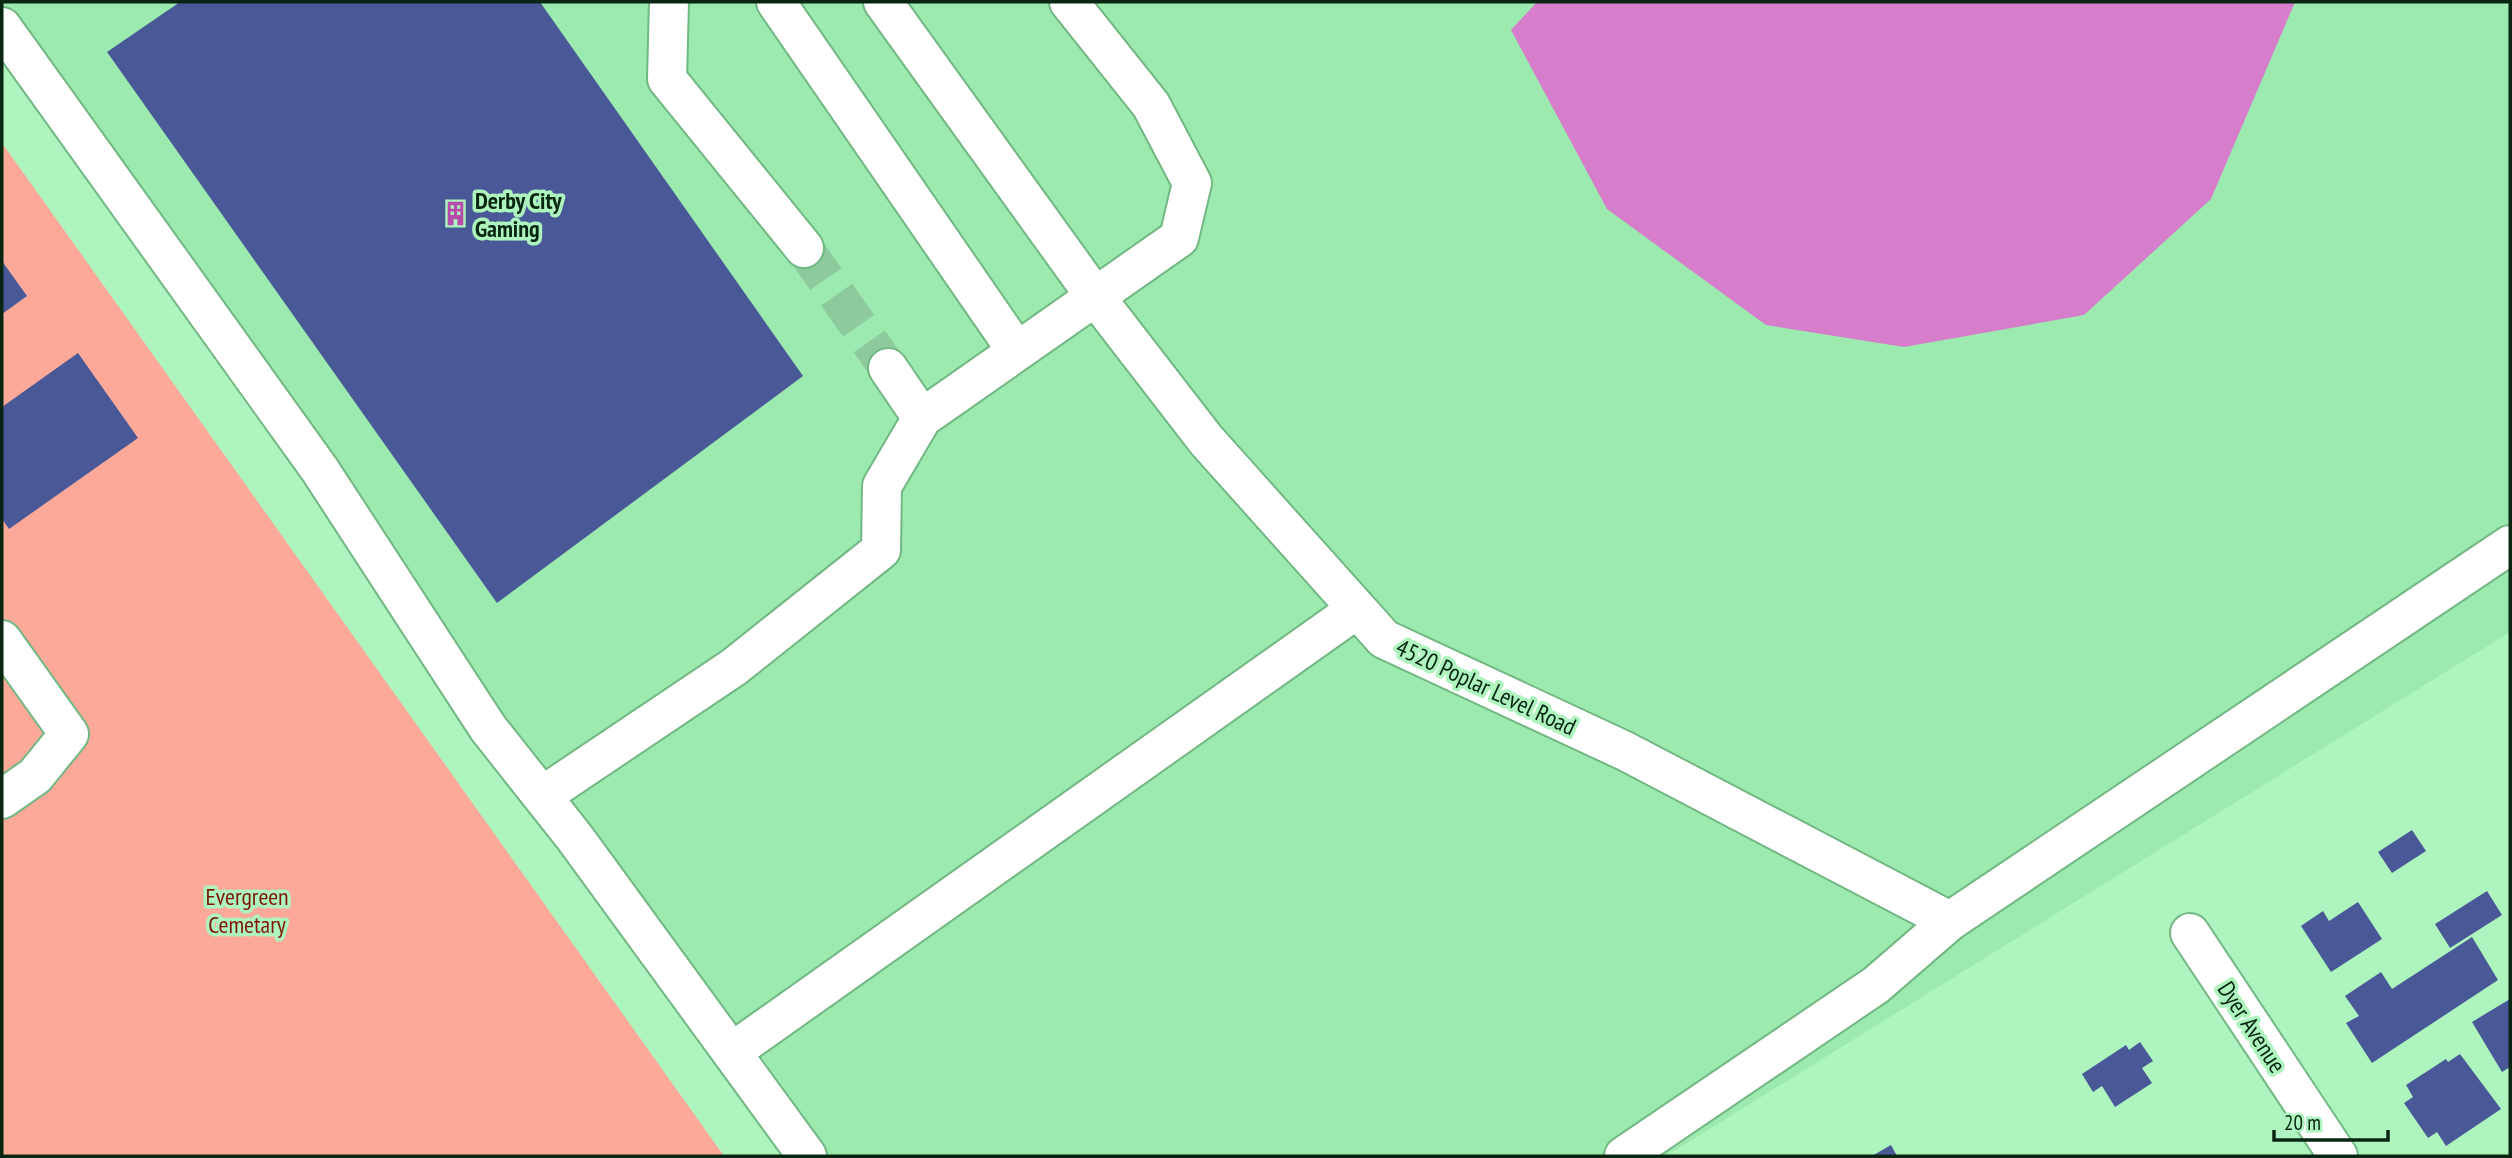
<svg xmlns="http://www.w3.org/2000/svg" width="2512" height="1158" font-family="'PT Sans Narrow',sans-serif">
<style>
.built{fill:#9ceaaf}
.green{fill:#fda999}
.water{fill:#d67dcb}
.building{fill:#495997}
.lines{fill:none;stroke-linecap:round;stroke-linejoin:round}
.minor-tunnel{stroke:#8dcb9c;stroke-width:38;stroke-dasharray:38 19;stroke-linecap:butt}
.minor-casing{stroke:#72b784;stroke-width:42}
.minor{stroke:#fff;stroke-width:38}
.labels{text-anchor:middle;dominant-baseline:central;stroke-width:7;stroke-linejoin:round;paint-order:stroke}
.poi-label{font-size:24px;font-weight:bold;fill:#092612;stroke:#aef4be;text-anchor:start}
.street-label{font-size:24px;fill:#092612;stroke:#aef4be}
.park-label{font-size:24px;fill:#7f1506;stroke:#aef4be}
</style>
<rect width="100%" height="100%" fill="#aef4be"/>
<!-- built -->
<path class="built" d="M2,2h2508v630l-844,524h-881l-783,-1129z"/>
<!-- green -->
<path class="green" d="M2,143l722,1013h-722z"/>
<!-- water -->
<path class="water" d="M1537,2h758l-84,197 -127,116 -180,32 -138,-22 -159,-116 -96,-179z"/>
<!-- building -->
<g class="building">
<path d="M180,2h360l263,374 -306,227 -390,-551z"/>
<path d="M2,261l25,35 -25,18z"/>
<path d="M78,353l60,85 -129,91 -7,-10v-112z"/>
<path d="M2412,830l14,21 -34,22 -14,-21z"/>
<path d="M2487,891l15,24 -52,33 -15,-24z"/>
<path d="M2358,902l24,37 -51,33 -30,-46 22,-15 6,10z"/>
<path d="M2472,937l26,43 -126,83 -26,-40 13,-7 -14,-20 36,-24 11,17z"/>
<path d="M2510,999v68l-8,5 -30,-50z"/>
<path d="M2140,1042l13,19 -11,7 10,15 -37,24 -13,-21 -9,6 -11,-18 44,-29 3,5z"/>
<path d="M2460,1054l41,55 -55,37 -9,-14 -9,6 -24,-35 9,-6 -7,-12 40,-26 2,3z"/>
<path d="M1891,1145l6,11h-25z"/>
</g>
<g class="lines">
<!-- minor-tunnel -->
<path class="minor-tunnel" d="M804,248l84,120"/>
<defs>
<g id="minor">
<path d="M669,2l-2,77 137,169"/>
<path d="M776,2l240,348"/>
<path d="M883,2l211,293 112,145 178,199 241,112 325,170"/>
<path d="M2,27l318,443 168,258 87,110 232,318"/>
<path d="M888,368l34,50"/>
<path d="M2,640l67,94 -34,42 -33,23"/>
<path d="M542,796l192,-129 147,-117 1,-64 40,-68 257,-180 13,-55 -41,-78 -82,-103"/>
<path d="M2190,933l148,223"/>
<path d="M732,1052l625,-443"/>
<path d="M1624,1156l252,-171 74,-64 560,-376"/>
</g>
</defs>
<!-- minor casing -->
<use href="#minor" class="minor-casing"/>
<!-- minor -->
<use href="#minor" class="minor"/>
</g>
<!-- icons -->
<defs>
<symbol id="building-bare" viewBox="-9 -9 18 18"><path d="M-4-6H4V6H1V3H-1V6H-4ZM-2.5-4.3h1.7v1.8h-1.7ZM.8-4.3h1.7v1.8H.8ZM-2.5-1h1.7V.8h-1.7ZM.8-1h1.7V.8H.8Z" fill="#b64bac" stroke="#aef4be" stroke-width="2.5" paint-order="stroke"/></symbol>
</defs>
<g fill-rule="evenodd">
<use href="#building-bare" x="438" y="196" width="35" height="35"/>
</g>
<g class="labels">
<!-- poi labels -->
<g class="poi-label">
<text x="475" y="200">Derby City<tspan x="475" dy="28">Gaming</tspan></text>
</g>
<!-- street labels -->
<g class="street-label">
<text transform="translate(1486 687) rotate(25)">4520 Poplar Level Road</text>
<text transform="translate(2252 1027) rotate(57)">Dyer Avenue</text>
</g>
<!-- park labels -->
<g class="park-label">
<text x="247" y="896">Evergreen<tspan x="247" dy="28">Cemetary</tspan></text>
</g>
</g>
<!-- border -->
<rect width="2512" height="1158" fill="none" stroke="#092612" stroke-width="7"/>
<!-- scale -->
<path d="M2274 1130v10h114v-10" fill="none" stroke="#092612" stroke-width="3.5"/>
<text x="2284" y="1130" font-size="21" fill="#092612" stroke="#aef4be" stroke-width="5" paint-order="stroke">20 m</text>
</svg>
